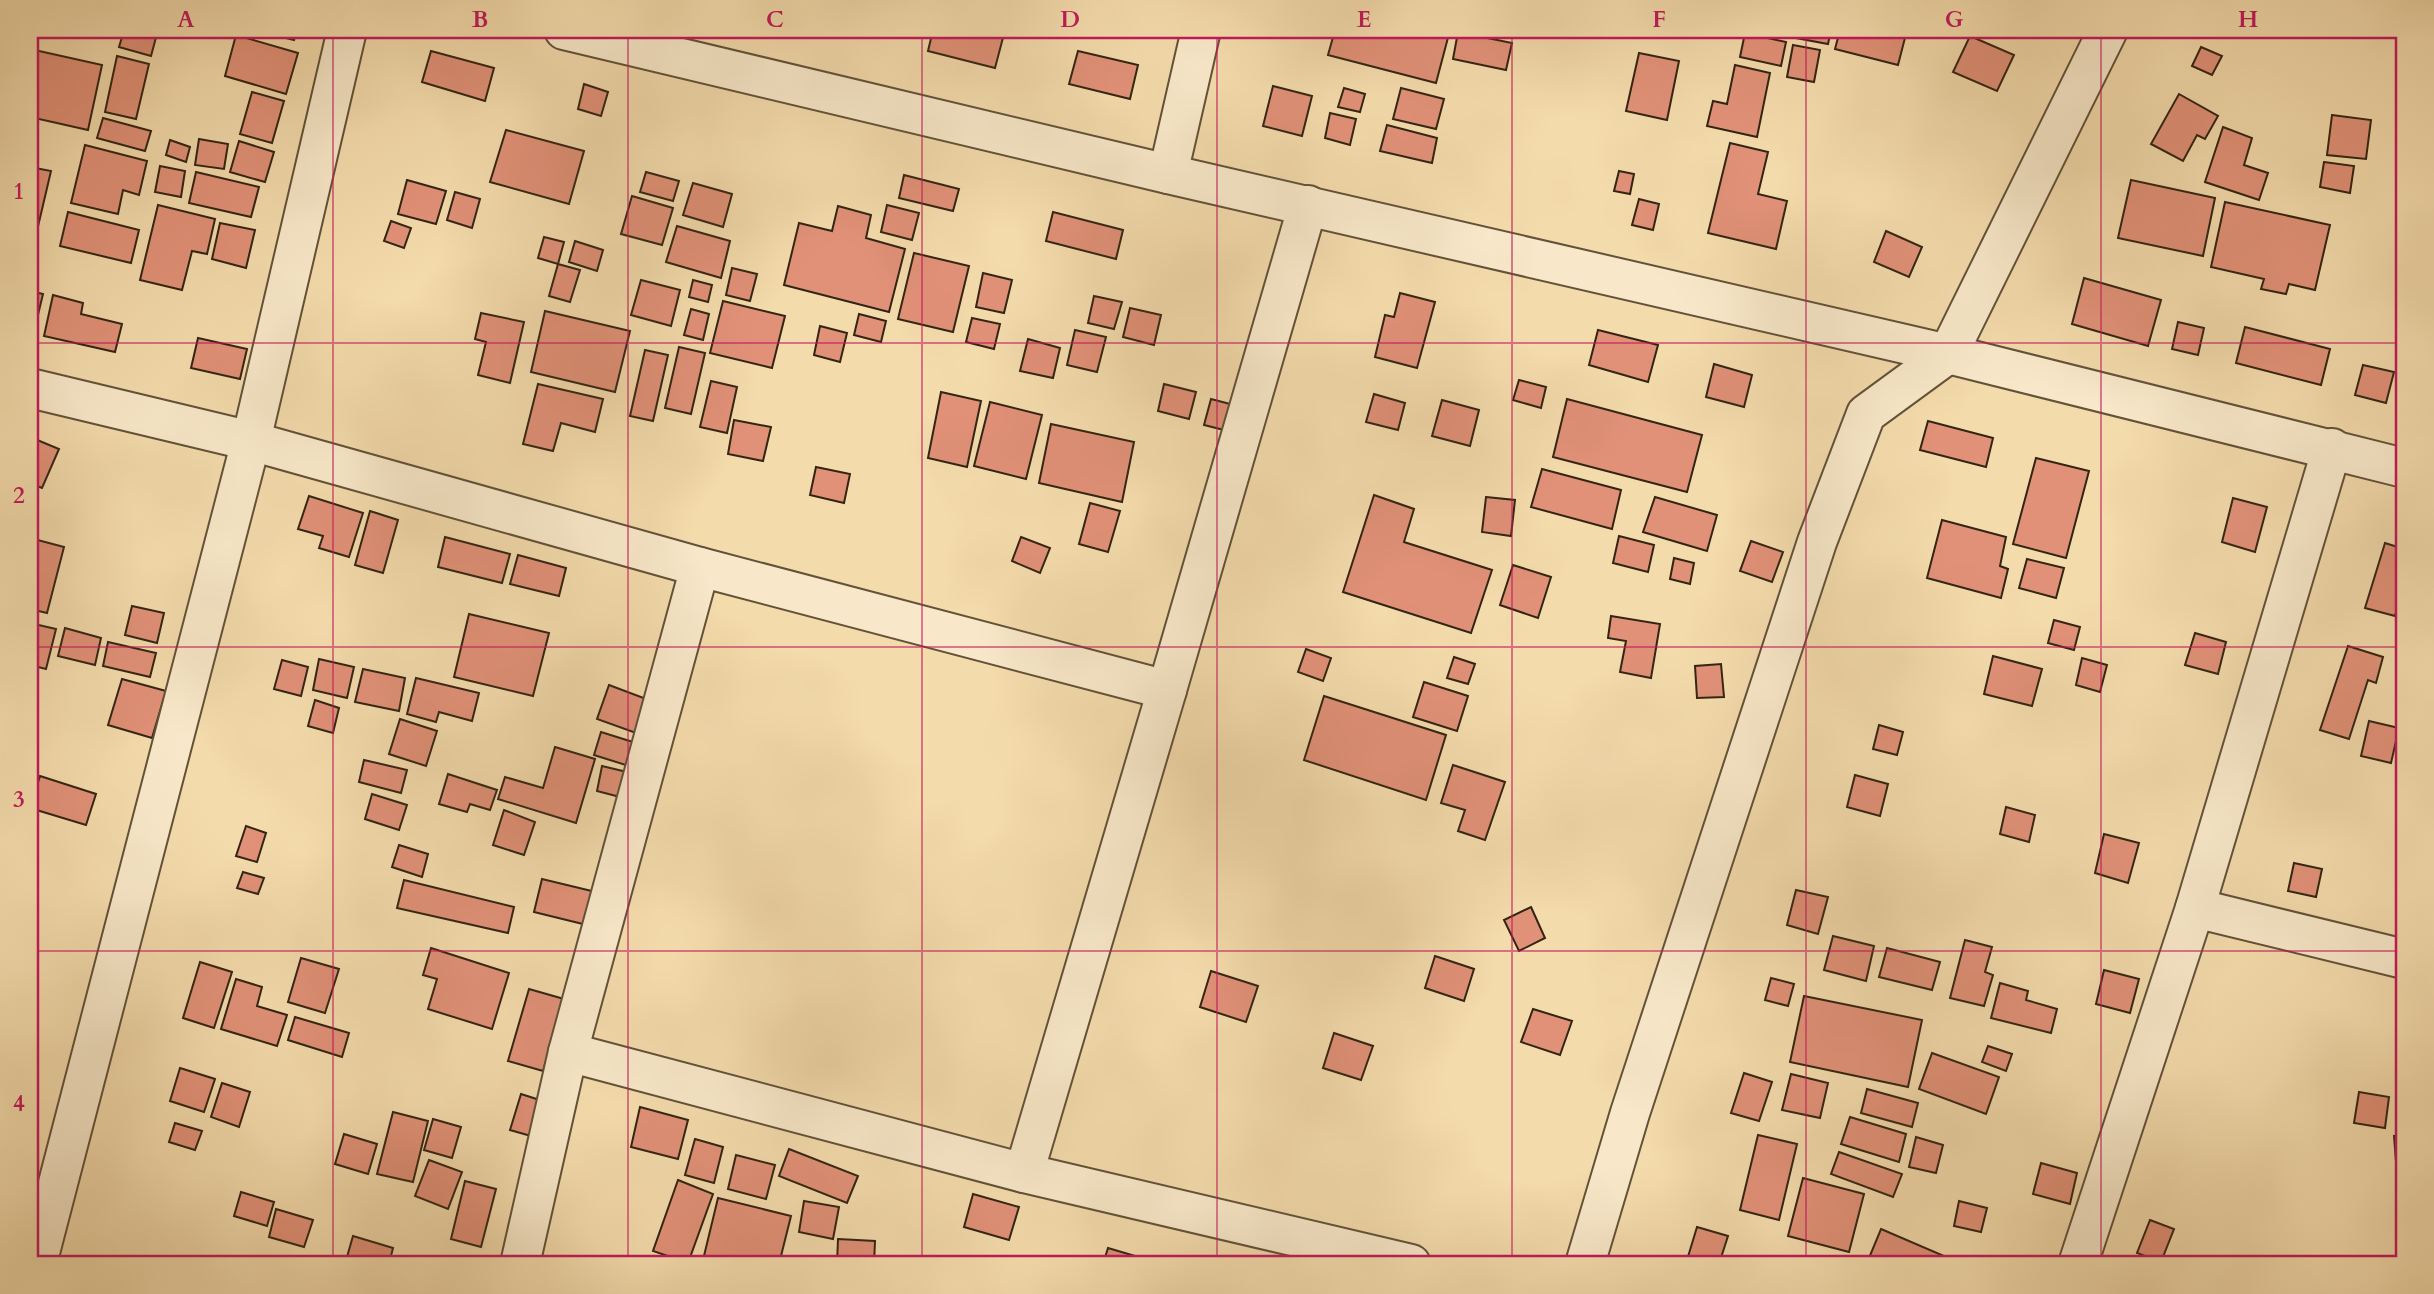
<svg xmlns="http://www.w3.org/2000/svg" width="2434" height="1294" font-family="Cardo,serif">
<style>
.building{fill:#e19178;stroke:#322513;stroke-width:2}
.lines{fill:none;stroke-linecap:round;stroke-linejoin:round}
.minor-casing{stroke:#625239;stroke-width:42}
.minor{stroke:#f8e8c9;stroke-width:38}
.grid{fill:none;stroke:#c2185b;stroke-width:2;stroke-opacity:0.55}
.neatline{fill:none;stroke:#c2185b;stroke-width:2.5}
.grid-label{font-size:23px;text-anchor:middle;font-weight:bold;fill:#c2185b}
</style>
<rect width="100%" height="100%" fill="#f4dbac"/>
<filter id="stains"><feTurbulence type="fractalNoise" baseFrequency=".00286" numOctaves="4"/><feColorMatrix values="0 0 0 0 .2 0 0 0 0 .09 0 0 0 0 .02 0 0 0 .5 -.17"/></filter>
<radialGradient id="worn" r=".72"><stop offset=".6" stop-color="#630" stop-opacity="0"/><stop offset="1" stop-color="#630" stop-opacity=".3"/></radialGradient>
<!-- building -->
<g class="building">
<path d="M124,30h34l-7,26 -32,-9z"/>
<path d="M263,30h34l-3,10 -32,-8z"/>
<path d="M933,30h72l-10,38 -67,-17z"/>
<path d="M1335,30h115l-14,53 -108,-28z"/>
<path d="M1787,30h44l-3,14 -43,-8z"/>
<path d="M1840,30h67l-9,35 -63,-16z"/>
<path d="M1458,32l54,11 -6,27 -53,-11z"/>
<path d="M1745,33l41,9 -5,24 -41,-9z"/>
<path d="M236,35l62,18 -12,41 -61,-18z"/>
<path d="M1970,36l44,19 -17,36 -44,-19z"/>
<path d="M1793,45l27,5 -6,32 -27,-5z"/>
<path d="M2201,47l21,9 -10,19 -20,-9z"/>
<path d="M30,49l72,16 -14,65 -58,-13z"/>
<path d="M431,51l63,17 -9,33 -63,-19z"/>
<path d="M1078,51l60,14 -8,34 -61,-15z"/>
<path d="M1639,53l40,8 -12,59 -41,-9z"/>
<path d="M117,56l32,8 -13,55 -31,-7z"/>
<path d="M1735,65l35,8 -13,64 -50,-11 6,-25 14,3z"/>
<path d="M584,84l24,8 -7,24 -23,-7z"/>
<path d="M1273,86l39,10 -10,40 -39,-10z"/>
<path d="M1344,88l21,6 -5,18 -22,-5z"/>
<path d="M1401,88l43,11 -8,30 -43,-10z"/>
<path d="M252,92l32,9 -12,42 -32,-9z"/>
<path d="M2179,94l39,22 -13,23 -8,-4 -14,26 -32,-17z"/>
<path d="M1330,113l26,6 -6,26 -25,-7z"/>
<path d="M2332,115l39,5 -5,39 -39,-4z"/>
<path d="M103,118l48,13 -6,20 -48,-13z"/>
<path d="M1387,125l50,13 -5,25 -52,-12z"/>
<path d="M2223,127l29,11 -8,27 24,8 -9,27 -54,-18z"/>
<path d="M506,130l78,21 -15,53 -79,-22z"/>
<path d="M199,139l29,5 -4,25 -29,-4z"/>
<path d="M170,140l20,7 -4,15 -20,-7z"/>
<path d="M239,141l35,11 -9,30 -35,-10z"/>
<path d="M1730,143l38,9 -10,42 29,7 -11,48 -68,-16z"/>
<path d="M85,145l62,16 -8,34 -16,-5 -5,24 -47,-11z"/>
<path d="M2324,162l30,4 -4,27 -30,-6z"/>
<path d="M160,166l25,5 -4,26 -26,-5z"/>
<path d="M30,167l21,4 -15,64 -6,-2z"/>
<path d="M1619,171l15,3 -4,20 -16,-3z"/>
<path d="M196,172l63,15 -8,30 -62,-14z"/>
<path d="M646,172l33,9 -6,20 -33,-9z"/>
<path d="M904,175l55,14 -6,22 -54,-13z"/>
<path d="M407,180l39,11 -10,33 -38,-10z"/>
<path d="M2131,180l84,18 -12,58 -85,-18z"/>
<path d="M693,183l39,11 -9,33 -40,-12z"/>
<path d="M455,192l25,7 -8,29 -25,-8z"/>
<path d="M632,196l41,12 -11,37 -41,-11z"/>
<path d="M1639,199l20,5 -6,26 -21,-5z"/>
<path d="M2225,202l105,23 -15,65 -26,-6 -3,10 -25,-5 3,-10 -53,-12z"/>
<path d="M158,205l57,14 -8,35 -15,-3 -10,39 -42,-10z"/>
<path d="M887,205l32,8 -7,27 -31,-8z"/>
<path d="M838,206l33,9 -5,23 39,11 -16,63 -105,-27 15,-62 33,8z"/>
<path d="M68,212l71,18 -8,33 -71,-17z"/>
<path d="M1053,212l70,18 -7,29 -70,-18z"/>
<path d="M391,221l20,7 -7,20 -20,-7z"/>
<path d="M220,223l35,7 -9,38 -34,-9z"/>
<path d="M677,226l53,15 -9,37 -55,-16z"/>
<path d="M1886,231l36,16 -13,30 -35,-15z"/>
<path d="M544,237l20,5 -6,22 -20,-6z"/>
<path d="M575,241l28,9 -6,21 -28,-9z"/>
<path d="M914,253l55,13 -16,66 -55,-13z"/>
<path d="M558,264l22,6 -10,32 -21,-6z"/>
<path d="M732,268l25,6 -7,27 -24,-6z"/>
<path d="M983,273l29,7 -8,33 -28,-6z"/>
<path d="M2084,278l77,22 -13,46 -76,-22z"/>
<path d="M641,280l39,10 -9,36 -40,-11z"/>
<path d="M693,280l19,5 -4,17 -19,-5z"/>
<path d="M30,291l13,3 -7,29 -6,-1z"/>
<path d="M1400,293l35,9 -18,66 -42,-11 10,-42 9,2z"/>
<path d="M53,295l30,8 -2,11 41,10 -7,28 -71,-16z"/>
<path d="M1094,296l28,6 -8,27 -26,-6z"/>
<path d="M723,301l62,15 -13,52 -62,-15z"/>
<path d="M1130,308l31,7 -7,30 -31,-8z"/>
<path d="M691,309l18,5 -6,26 -19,-5z"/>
<path d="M545,311l85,20 -15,61 -84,-20z"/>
<path d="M481,313l43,9 -14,61 -32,-8 8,-33 -11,-3z"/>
<path d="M859,314l27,7 -5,21 -27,-7z"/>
<path d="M972,318l28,6 -6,25 -28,-7z"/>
<path d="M2178,322l26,6 -6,27 -26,-6z"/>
<path d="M820,326l27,7 -7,29 -26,-7z"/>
<path d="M2245,327l85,22 -9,36 -85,-22z"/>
<path d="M1075,330l31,7 -9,35 -30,-7z"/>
<path d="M1598,330l60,15 -10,37 -59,-17z"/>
<path d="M198,338l49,11 -7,30 -49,-11z"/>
<path d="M1028,339l32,9 -7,30 -33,-7z"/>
<path d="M679,347l26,6 -14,61 -26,-6z"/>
<path d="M645,350l23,5 -15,66 -23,-5z"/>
<path d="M1714,364l38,11 -8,32 -38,-10z"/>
<path d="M2363,365l31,7 -8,31 -31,-8z"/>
<path d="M1519,380l27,7 -5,21 -28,-8z"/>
<path d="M711,381l26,6 -10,46 -27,-6z"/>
<path d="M538,384l65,15 -8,33 -34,-9 -8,28 -30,-7z"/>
<path d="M1164,384l32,8 -7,27 -31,-8z"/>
<path d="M941,392l40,9 -14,66 -39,-9z"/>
<path d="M1374,394l31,9 -7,27 -32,-8z"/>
<path d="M1211,399l23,6 -6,26 -24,-6z"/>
<path d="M1567,399l135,36 -15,57 -134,-35z"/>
<path d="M1442,400l37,10 -9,36 -38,-10z"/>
<path d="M990,402l52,13 -16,64 -52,-13z"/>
<path d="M2399,411l5,1v17l-8,-1z"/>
<path d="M734,420l37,7 -8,34 -35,-7z"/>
<path d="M1928,421l65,17 -7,29 -66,-17z"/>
<path d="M1051,424l83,18 -12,60 -83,-19z"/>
<path d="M30,437l29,12 -17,39 -12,-5z"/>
<path d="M2036,458l53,13 -23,87 -53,-14z"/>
<path d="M816,467l34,7 -6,29 -34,-8z"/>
<path d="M1542,469l79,21 -9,39 -81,-22z"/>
<path d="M1374,495l40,14 -10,33 88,28 -21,63 -128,-41z"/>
<path d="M309,496l54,17 -14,44 -30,-9 4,-12 -25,-7z"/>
<path d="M1486,497l29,3 -4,36 -29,-4z"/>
<path d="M1655,497l62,18 -10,36 -64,-19z"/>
<path d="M2233,498l34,9 -12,45 -33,-10z"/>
<path d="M1090,503l30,8 -12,41 -29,-8z"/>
<path d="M370,511l28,9 -15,53 -28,-8z"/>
<path d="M1942,520l64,17 -6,29 8,3 -7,29 -74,-20z"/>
<path d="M1619,536l35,9 -6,27 -35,-9z"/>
<path d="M445,537l65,17 -8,29 -64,-16z"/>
<path d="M1021,537l29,11 -10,25 -28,-12z"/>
<path d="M30,538l34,9 -17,66 -17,-4z"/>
<path d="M1751,541l32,11 -11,30 -32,-11z"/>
<path d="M2385,543l19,6v35l-9,32 -30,-8z"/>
<path d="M518,555l48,13 -7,28 -49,-12z"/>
<path d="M1674,558l20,5 -4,21 -20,-5z"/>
<path d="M2027,559l37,9 -8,30 -37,-10z"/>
<path d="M1513,565l38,12 -13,41 -38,-13z"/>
<path d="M132,606l32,7 -7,30 -32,-8z"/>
<path d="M469,614l80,19 -16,63 -79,-19z"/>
<path d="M1611,616l49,8 -9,54 -31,-6 6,-31 -18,-3z"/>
<path d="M2054,620l26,7 -6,23 -26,-7z"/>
<path d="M30,623l26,6 -10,40 -16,-4z"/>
<path d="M65,628l36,10 -6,27 -37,-9z"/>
<path d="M2195,633l31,9 -8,32 -33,-9z"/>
<path d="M108,642l48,11 -6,24 -47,-11z"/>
<path d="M2348,646l35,11 -7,26 -8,-3 -19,59 -29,-9z"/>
<path d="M1306,649l25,9 -8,23 -25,-9z"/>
<path d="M1993,656l49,13 -10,37 -48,-12z"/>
<path d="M1454,657l21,7 -7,20 -21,-6z"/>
<path d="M2082,658l25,7 -7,27 -24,-7z"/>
<path d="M319,659l35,8 -7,31 -34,-8z"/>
<path d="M282,660l26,7 -7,29 -27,-7z"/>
<path d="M1721,664l3,33 -27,1 -2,-32z"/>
<path d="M363,669l42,9 -6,33 -44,-9z"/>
<path d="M416,678l63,15 -7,28 -33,-9 -3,10 -29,-8z"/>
<path d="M122,679l44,12 -14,47 -44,-13z"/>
<path d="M1424,682l44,14 -11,35 -44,-14z"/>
<path d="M609,685l40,15 -13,33 -39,-14z"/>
<path d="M1324,696l122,39 -20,65 -122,-40z"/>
<path d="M315,700l24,8 -6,25 -25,-7z"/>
<path d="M400,719l37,12 -11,35 -37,-12z"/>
<path d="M2369,721l30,7 -8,35 -30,-7z"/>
<path d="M1879,725l24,7 -6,23 -24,-6z"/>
<path d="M601,732l35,11 -7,23 -35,-11z"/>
<path d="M555,747l40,12 -19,64 -78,-24 7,-22 38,11z"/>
<path d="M364,760l43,10 -6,23 -42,-11z"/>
<path d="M1453,765l52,17 -20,58 -27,-9 7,-21 -24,-7z"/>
<path d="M602,766l25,6 -7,25 -23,-6z"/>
<path d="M448,774l49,16 -7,20 -20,-6 -3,8 -28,-8z"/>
<path d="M1855,775l33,9 -8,32 -33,-9z"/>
<path d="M40,776l56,18 -10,31 -56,-17z"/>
<path d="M2404,783v35l-8,-2z"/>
<path d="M372,794l35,11 -8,25 -34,-11z"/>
<path d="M2006,807l29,8 -6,27 -29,-8z"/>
<path d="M504,810l31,12 -11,33 -31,-10z"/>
<path d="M246,826l20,7 -9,29 -21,-6z"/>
<path d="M2104,834l35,9 -11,40 -33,-10z"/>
<path d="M399,845l29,9 -6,23 -30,-10z"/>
<path d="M2294,863l28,6 -6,28 -28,-6z"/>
<path d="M243,872l21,6 -6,16 -21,-6z"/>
<path d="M542,879l58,14 -9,33 -57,-14z"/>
<path d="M404,880l110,27 -6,26 -111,-25z"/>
<path d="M1796,890l32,7 -10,37 -31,-9z"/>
<path d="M1531,907l14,31 -26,13 -15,-31z"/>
<path d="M1833,936l41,10 -8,35 -42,-11z"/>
<path d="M1965,940l27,7 -7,25 8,3 -9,31 -34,-8z"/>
<path d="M431,948l78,25 -17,56 -64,-20 9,-30 -14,-4z"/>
<path d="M1887,948l53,14 -8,28 -53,-13z"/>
<path d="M1435,956l39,13 -10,32 -39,-13z"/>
<path d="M301,958l38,11 -14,44 -37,-11z"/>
<path d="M200,962l32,10 -18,56 -31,-10z"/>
<path d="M2104,970l35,9 -9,34 -34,-9z"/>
<path d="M1211,971l47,15 -12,36 -46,-15z"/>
<path d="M1771,978l23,6 -6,22 -23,-6z"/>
<path d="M236,979l26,8 -5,19 30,9 -10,31 -56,-17z"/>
<path d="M2000,983l28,8 -2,9 31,9 -6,24 -60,-15z"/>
<path d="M529,989l35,10 -21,72 -35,-10z"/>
<path d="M1804,996l118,24 -14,67 -118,-25z"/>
<path d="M1533,1009l39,12 -12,34 -39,-13z"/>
<path d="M295,1017l54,16 -7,24 -54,-17z"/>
<path d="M1334,1033l39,13 -12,34 -38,-12z"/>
<path d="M1988,1046l24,8 -6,17 -24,-9z"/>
<path d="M1932,1053l67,24 -13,37 -67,-25z"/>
<path d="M180,1068l35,11 -11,33 -34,-11z"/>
<path d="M1744,1073l28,9 -13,39 -28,-8z"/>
<path d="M1791,1074l37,9 -8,35 -38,-8z"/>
<path d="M222,1083l28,9 -11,35 -28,-10z"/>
<path d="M1867,1089l51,14 -6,24 -51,-14z"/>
<path d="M2359,1092l30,5 -4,31 -31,-5z"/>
<path d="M521,1094l28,9 -11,35 -28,-8z"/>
<path d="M640,1107l48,13 -10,39 -47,-12z"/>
<path d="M393,1112l35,9 -15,61 -36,-8z"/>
<path d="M1850,1117l56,17 -7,28 -58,-18z"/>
<path d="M433,1119l28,8 -9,31 -28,-8z"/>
<path d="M30,1122l7,3 -7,24z"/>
<path d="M175,1123l27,8 -7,19 -26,-8z"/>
<path d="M344,1134l33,10 -9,30 -33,-10z"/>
<path d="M1758,1135l39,9 -18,76 -39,-10z"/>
<path d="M2404,1135v38l-7,1 -3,-38z"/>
<path d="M1916,1137l27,8 -7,28 -27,-6z"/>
<path d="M695,1139l28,8 -9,36 -29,-8z"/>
<path d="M789,1149l69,27 -11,27 -68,-27z"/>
<path d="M1839,1152l63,22 -9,23 -62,-23z"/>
<path d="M736,1155l39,10 -9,34 -38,-10z"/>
<path d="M429,1160l33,12 -14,37 -33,-13z"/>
<path d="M2041,1163l36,10 -7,31 -37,-10z"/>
<path d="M1803,1178l61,16 -15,58 -61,-16z"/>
<path d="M678,1180l35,14 -25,69 -35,-12z"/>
<path d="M465,1181l31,8 -15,58 -30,-8z"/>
<path d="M241,1192l33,10 -7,24 -33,-10z"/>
<path d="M973,1194l46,13 -10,33 -45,-13z"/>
<path d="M718,1198l73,18 -12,48h-60l-16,-4z"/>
<path d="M804,1201l35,6 -6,32 -34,-7z"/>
<path d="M1959,1201l28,7 -6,24 -27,-6z"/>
<path d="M276,1209l37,11 -9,27 -35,-10z"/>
<path d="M2150,1220l24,9 -13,33 -24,-9z"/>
<path d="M1697,1227l31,9 -9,28h-19l-13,-4z"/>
<path d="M1881,1229l63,27 -3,8h-59l-13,-6z"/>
<path d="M353,1236l40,12 -4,16h-44z"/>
<path d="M838,1239l37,2 -1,23h-37z"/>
<path d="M1108,1248l37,11 -2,5h-40z"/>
<path d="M442,1258l21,6h-23z"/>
</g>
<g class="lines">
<defs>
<g id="minor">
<path d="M564,30l604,144 780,180 456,114"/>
<path d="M1168,174l33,-144"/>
<path d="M30,388l221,53 449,126 467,123 141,-485"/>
<path d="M2195,908l209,51"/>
<path d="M568,1052l456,121 387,91"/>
<path d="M1024,1173l143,-483"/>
<path d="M37,1264l214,-823 96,-411"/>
<path d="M520,1264l48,-212 132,-485"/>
<path d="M1585,1264l45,-151 187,-571 49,-128 82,-60 160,-324"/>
<path d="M2078,1264l117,-356 137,-460"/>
</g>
</defs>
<!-- minor casing -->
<use href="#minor" class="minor-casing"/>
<!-- minor -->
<use href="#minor" class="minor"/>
</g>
<!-- grid -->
<path class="grid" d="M333,30v1234M628,30v1234M922,30v1234M1217,30v1234M1512,30v1234M1806,30v1234M2101,30v1234M30,343h2374M30,647h2374M30,951h2374"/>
<!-- margin -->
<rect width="2434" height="1294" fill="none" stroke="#f4dbac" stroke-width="77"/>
<rect x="38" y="38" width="2358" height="1218" class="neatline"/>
<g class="grid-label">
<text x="186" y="27">A</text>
<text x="480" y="27">B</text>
<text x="775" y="27">C</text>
<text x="1070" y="27">D</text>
<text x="1364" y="27">E</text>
<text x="1659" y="27">F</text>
<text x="1954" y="27">G</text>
<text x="2248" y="27">H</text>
<text x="19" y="199">1</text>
<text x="19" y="503">2</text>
<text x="19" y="807">3</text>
<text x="19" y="1111">4</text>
</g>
<rect width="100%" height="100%" filter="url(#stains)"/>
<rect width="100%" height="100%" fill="url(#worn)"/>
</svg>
